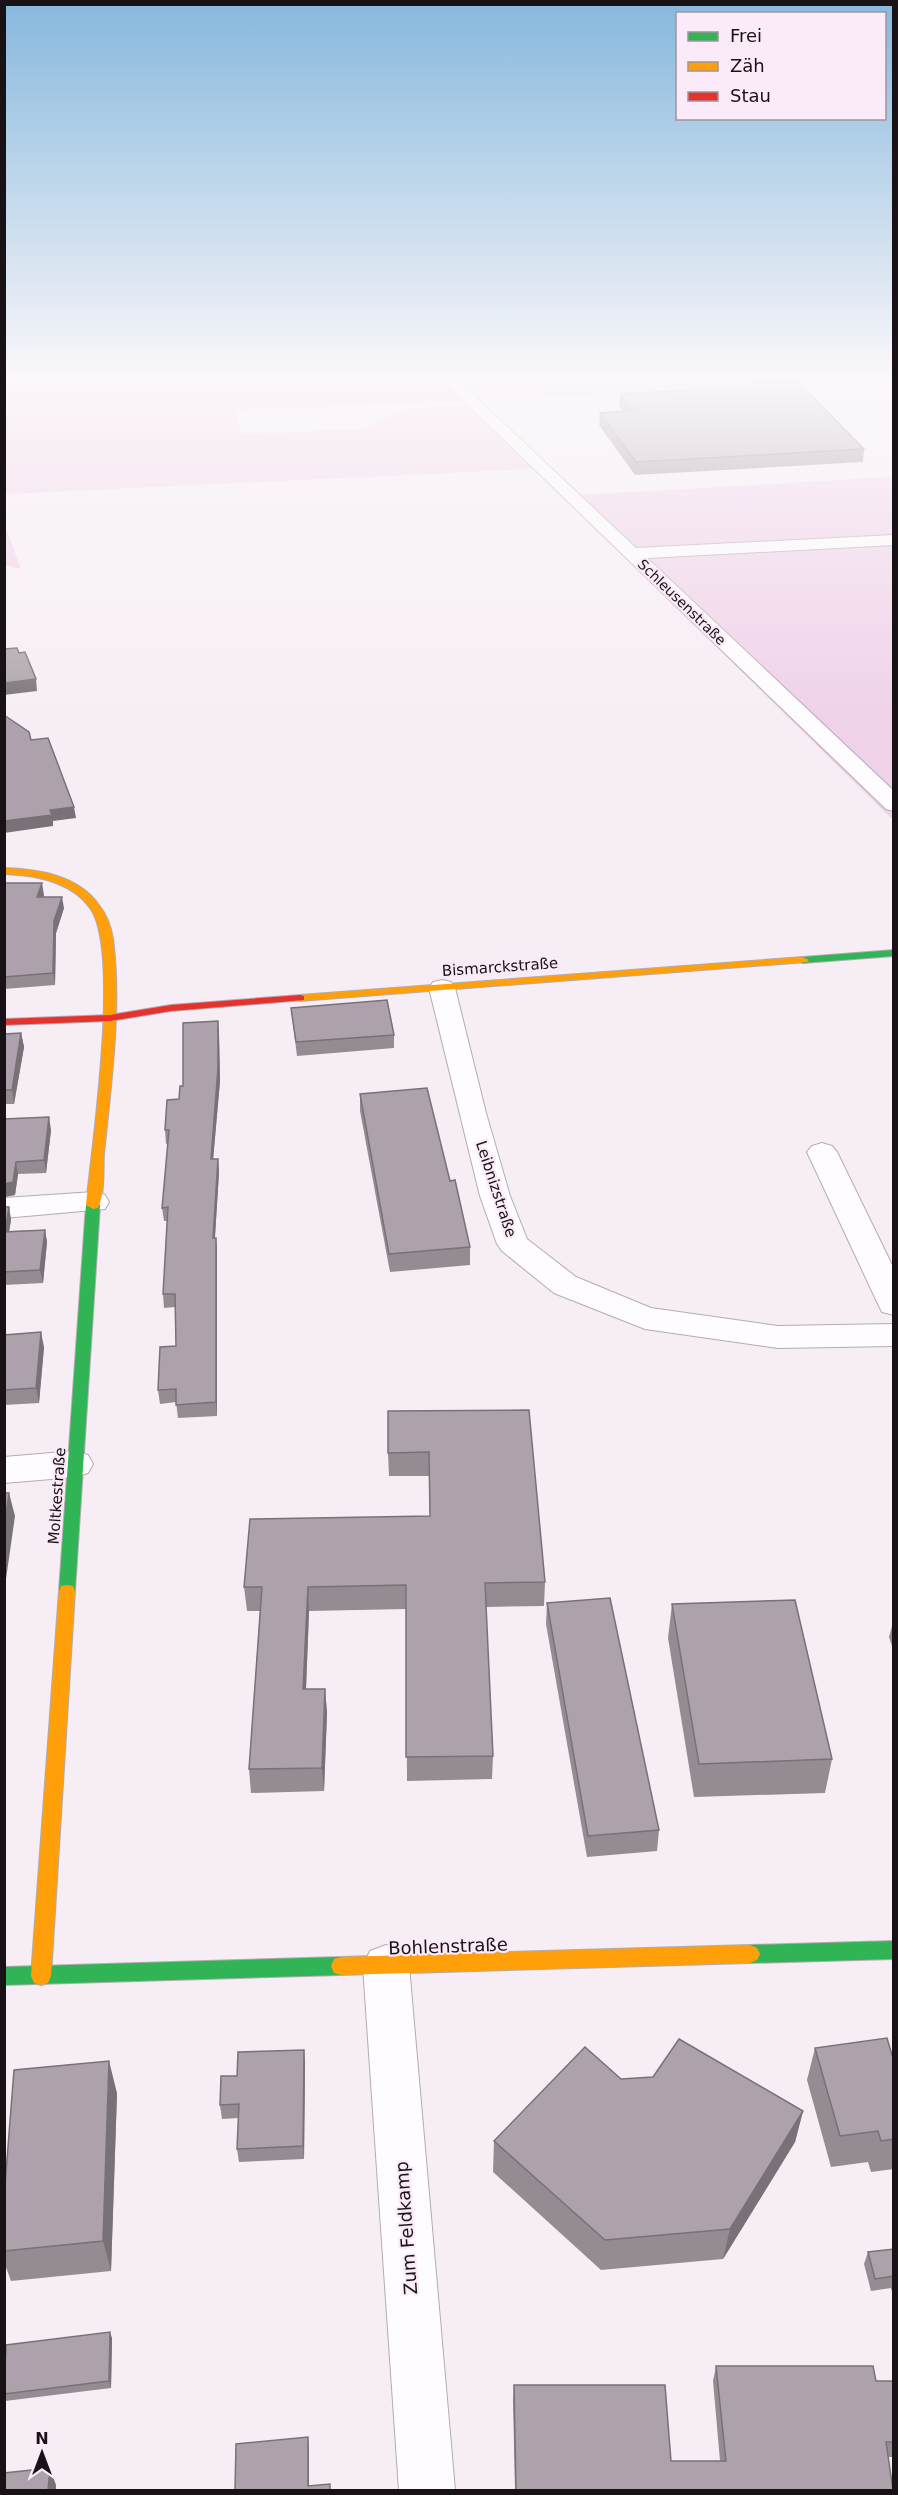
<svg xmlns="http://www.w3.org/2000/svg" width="898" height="2495" font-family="'DejaVu Sans',sans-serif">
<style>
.green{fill:#efd1e8}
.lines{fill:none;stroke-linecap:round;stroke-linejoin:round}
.street-casing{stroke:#b3acb1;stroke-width:2}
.fast-casing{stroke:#b3acb1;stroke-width:2}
.slow-casing{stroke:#b3acb1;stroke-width:2}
.jam-casing{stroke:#b3acb1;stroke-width:2}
.street{fill:#fefcfe;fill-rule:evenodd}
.fast{fill:#30b455;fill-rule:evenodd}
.slow{fill:#ff9f0a;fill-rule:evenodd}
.jam{fill:#e5322d;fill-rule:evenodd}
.wall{fill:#958b93}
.shaded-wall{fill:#797178}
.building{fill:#ada2ab;stroke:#797178;stroke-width:1.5}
.labels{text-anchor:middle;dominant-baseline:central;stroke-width:4.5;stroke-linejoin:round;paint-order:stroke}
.far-street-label{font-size:14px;fill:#181216;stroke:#fbeaf7}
.street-label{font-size:15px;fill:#181216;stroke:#fbeaf7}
.near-street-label{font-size:18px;fill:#181216;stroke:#fbeaf7}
</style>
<rect width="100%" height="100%" fill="#f7eef5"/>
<!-- green -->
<g class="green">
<path d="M4,374h889l1,8 -659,28 7,24 120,-5 44,-20 60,-3 67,63 -528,25z"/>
<path d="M893,477v343l-331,-324z"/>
<path d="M4,526h1l16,43 -16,-4z"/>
</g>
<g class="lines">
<defs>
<g id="street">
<path d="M436,374h15l185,174 258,-13v10l-247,13 247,233v20l-8,-2z"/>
<path d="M442,980l9,2 4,6 31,125 24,83 17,43 49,38 75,31 127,18 116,-2v22l-116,2 -133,-19 -91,-36 -52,-42 -5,-7 -17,-48 -51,-208 4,-6z"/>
<path d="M822,1143l10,3 5,6 57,117v46l-12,-3 -4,-8 -71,-152 5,-6z"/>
<path d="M94,1192l11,3 4,7 -4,7 -101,9v-20z"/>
<path d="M75,1451l13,4 5,9 -5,9 -13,4 -71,6v-26z"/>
<path d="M386,1945l16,6 7,15 46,524h-56l-36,-524 7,-15z"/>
</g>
<g id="fast">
<path d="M894,950v6l-91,7 -6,-3 6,-3z"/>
<path d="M93,1201l7,4 -25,386 -2,5 -6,1 -6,-1 -2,-5 27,-386z"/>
<path d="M894,1941v18l-144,4 -7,-3 -3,-6 3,-6 7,-3z"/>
<path d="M341,1957l7,2 3,7 -3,7 -7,2 -337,10v-18z"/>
</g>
<g id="slow">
<path d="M4,868c34,1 74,7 95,37 8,10 12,21 14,34 9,68 -2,146 -9,215 -1,16 1,40 -6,54l-5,1 -7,-4c6,-58 35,-255 4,-297 -19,-27 -55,-33 -86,-34z"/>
<path d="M803,957l6,3 -2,2 -507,39 -6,-3 6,-3z"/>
<path d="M67,1585l6,1 2,5 -24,385 -3,7 -7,2 -7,-2 -3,-7 28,-385 2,-5z"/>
<path d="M750,1945l7,3 3,6 -3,6 -7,3 -409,12 -7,-2 -3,-7 3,-7 7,-2z"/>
</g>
<path id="jam" d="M300,995l4,1v4l-133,11 -61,10 -106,4v-6l106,-4 61,-10z"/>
</defs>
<!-- street casing -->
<use href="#street" class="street-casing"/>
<!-- fast casing -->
<use href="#fast" class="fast-casing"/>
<!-- slow casing -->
<use href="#slow" class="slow-casing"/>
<!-- jam casing -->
<use href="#jam" class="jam-casing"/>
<!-- street -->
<use href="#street" class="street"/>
<!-- fast -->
<use href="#fast" class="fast"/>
<!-- slow -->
<use href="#slow" class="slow"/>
<!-- jam -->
<use href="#jam" class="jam"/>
</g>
<!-- wall -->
<g class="wall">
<path d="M750,383l114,66 -1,13 -228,13 -36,-50 1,-12 24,-1 -5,-6 1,-12 129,-6z"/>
<path d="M4,883l40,12 -1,2 21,11 -8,25 -1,52 -51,4z"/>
<path d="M291,1008l103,27v13l-97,8z"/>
<path d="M218,1021l1,13 1,47 -7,78h5l1,13 -4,66h1l1,13v165l-39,2 -2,-16 -16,2 -2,-14 18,-44 -1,-39 -11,1 -1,-14 4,-73h-3l-2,-13 6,-65 -2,1 -1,-14 14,-31 4,-13z"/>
<path d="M21,1033l3,14 -10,57h-10v-70z"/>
<path d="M360,1094l90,87 20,66v18l-80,7 -30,-161z"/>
<path d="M4,1119l47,11 -5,43 -28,1 -3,21 -11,2z"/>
<path d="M4,1207h5l2,13 -2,11 36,-1 2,12 -4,41 -39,2z"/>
<path d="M4,1335l40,12 -5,56 -35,2z"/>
<path d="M529,1410l16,172 -1,24 -58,1 7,149 -1,23 -85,2 -1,-172 -97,2 -3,78h19l2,24 -3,78 -73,2 -2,-24 11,-158h-13l-3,-24 186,-71 -1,-40h-40l-1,-23z"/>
<path d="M547,1603l112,227 -2,21 -70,6 -41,-233z"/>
<path d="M672,1604l160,155 -7,34 -131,4 -26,-159z"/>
<path d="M894,1619v33l-5,-15z"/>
<path d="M815,2048l79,7v114l-23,3 -3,-10 -37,5 -24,-87z"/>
<path d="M304,2050l1,14 -1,95 -65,3 -2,-13 2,-31 -17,1 -2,-14 17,-29z"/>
<path d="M621,2079l182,32 -8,31 -72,117 -122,11 -108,-98 1,-31z"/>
<path d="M117,2093l-6,178 -100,10 -7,-19v-64z"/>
<path d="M894,2249v50l-3,-11 -20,3 -7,-27 4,-12z"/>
<path d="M112,2338l-1,50 -106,13 -1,-2v-32z"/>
<path d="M716,2366l160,15h18v76h-6l5,33h-378l-2,-89 1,-16 157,76h49l-7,-80z"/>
</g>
<!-- shaded-wall -->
<g class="shaded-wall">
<path d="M36,679l1,12 -33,4v-12z"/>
<path d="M74,807l2,11 -23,3v5l-49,7v-12l46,-11z"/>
<path d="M42,883l2,12 -5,13 -2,-11z"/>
<path d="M62,897l2,11 -8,25 -1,52 -2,-12 1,-52z"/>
<path d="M218,1021l1,13 1,47 -8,91 -1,-13z"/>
<path d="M21,1033l3,14 -10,57 -2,-14z"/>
<path d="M49,1117l2,13 -5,43 -2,-13z"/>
<path d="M218,1159l1,13 -5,79 -1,-13z"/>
<path d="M16,1162l2,12 -3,21 -11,2v-13z"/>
<path d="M9,1207l2,13 -4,25 -2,-13z"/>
<path d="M45,1230l2,12 -4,41 -3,-13z"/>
<path d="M216,1238l1,13v165l-1,-14z"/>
<path d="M41,1332l3,15 -5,56 -3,-15z"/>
<path d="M9,1493l6,23 -10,70 -1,-59z"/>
<path d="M308,1587l1,24 -4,102 -2,-24z"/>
<path d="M325,1689l2,24 -3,78 -2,-23z"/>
<path d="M304,2050l1,14 -1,95 -1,-13z"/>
<path d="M109,2061l8,32 -6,178 -8,-30z"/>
<path d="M803,2111l-8,31 -72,117 7,-30z"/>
<path d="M110,2332l2,6 -1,50 -2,-7z"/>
<path d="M308,2437l1,11v42l-1,-4z"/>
<path d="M50,2468l6,17v5h-8z"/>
</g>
<!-- building -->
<g class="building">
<path d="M797,381l67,68 -228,13 -36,-49 33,-2 -13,-17 133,-7 -3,-4z"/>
<path d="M17,648l2,5 6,-1 11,27 -32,4v-34z"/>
<path d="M4,715l25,17 2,8 17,-2 26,69 -24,3 2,5 -48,6z"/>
<path d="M4,883h38l-5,14h25l-8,24 -1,52 -49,4z"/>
<path d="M387,1000l7,35 -98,7 -5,-34z"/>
<path d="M218,1021v47l-7,91h7l-5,79h3v164l-40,3v-16l-18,1 2,-43 16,-1 -1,-52h-12l5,-87 -6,1 7,-78h-4l2,-30 12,-1 1,-13h3v-63z"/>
<path d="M21,1033l-9,57h-8v-56z"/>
<path d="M427,1088l23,93 5,-1 15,67 -81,7 -29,-160z"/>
<path d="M49,1117l-5,43 -28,2 -3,20 -9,2v-65z"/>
<path d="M4,1207h5l-4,25 40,-2 -5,40 -36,2z"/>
<path d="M41,1332l-5,56 -32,2v-55z"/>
<path d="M529,1410l16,172 -60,1 8,173 -87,1v-172l-98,2 -5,102h22l-3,79 -73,1 13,-182h-18l6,-68 180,-3 -1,-64 -41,1v-42z"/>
<path d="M4,1493h5l-5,34z"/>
<path d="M610,1598l49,232 -71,6 -41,-233z"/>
<path d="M795,1600l37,159 -133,5 -27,-160z"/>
<path d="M887,2038l5,17h2v84l-13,2 -3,-10 -38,5 -25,-88z"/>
<path d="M679,2039l124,72 -73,118 -125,11 -111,-99 91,-94 36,32 32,-2z"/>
<path d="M304,2050l-1,96 -66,3 2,-45 -19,1 1,-29h16l1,-24z"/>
<path d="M109,2061l-6,180 -99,10v-53l10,-128z"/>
<path d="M894,2249v27l-19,3 -7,-27z"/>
<path d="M110,2332l-1,49 -105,13 2,-49z"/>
<path d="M716,2366h157l3,15h18v61h-8l7,48h-377l-2,-105h151l6,76h55z"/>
<path d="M308,2437v49l22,-2v6h-95l1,-46z"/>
<path d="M50,2468l-2,22h-44v-17z"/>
</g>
<!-- sky -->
<linearGradient id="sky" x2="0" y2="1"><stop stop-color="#86b8dd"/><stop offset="0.52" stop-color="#fbf7fa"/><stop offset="1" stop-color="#fbf7fa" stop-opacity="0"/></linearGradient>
<rect width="898" height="724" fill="url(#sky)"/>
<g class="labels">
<!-- far-street labels -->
<g class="far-street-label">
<text transform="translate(682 602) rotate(44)">Schleusenstraße</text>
</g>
<!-- street labels -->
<g class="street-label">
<text transform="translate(500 967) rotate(-4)">Bismarckstraße</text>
<text transform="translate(496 1189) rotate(72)">Leibnizstraße</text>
<text transform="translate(57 1496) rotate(-86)">Moltkestraße</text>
</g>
<!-- near-street labels -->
<g class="near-street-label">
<text transform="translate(448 1946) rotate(-2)">Bohlenstraße</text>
<text transform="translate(406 2228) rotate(-94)">Zum Feldkamp</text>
</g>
</g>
<!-- border -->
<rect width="898" height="2495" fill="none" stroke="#181216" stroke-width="12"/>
<!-- legend -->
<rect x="676" y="12" width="210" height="108" fill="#fbeaf7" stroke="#a0949d" stroke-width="1.5"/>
<rect x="688" y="32" width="30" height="9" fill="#30b455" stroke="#a0949d" stroke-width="1.5"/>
<text x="730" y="42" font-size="18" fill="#181216">Frei</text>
<rect x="688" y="62" width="30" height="9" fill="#ff9f0a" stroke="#a0949d" stroke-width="1.5"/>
<text x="730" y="72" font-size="18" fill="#181216">Zäh</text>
<rect x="688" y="92" width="30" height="9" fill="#e5322d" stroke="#a0949d" stroke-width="1.5"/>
<text x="730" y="102" font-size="18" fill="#181216">Stau</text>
<!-- north arrow -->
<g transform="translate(42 2453)" stroke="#fbeaf7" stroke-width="4.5" paint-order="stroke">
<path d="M0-4.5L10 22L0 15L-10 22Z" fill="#181216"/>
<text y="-9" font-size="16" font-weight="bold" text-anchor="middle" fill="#181216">N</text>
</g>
</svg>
